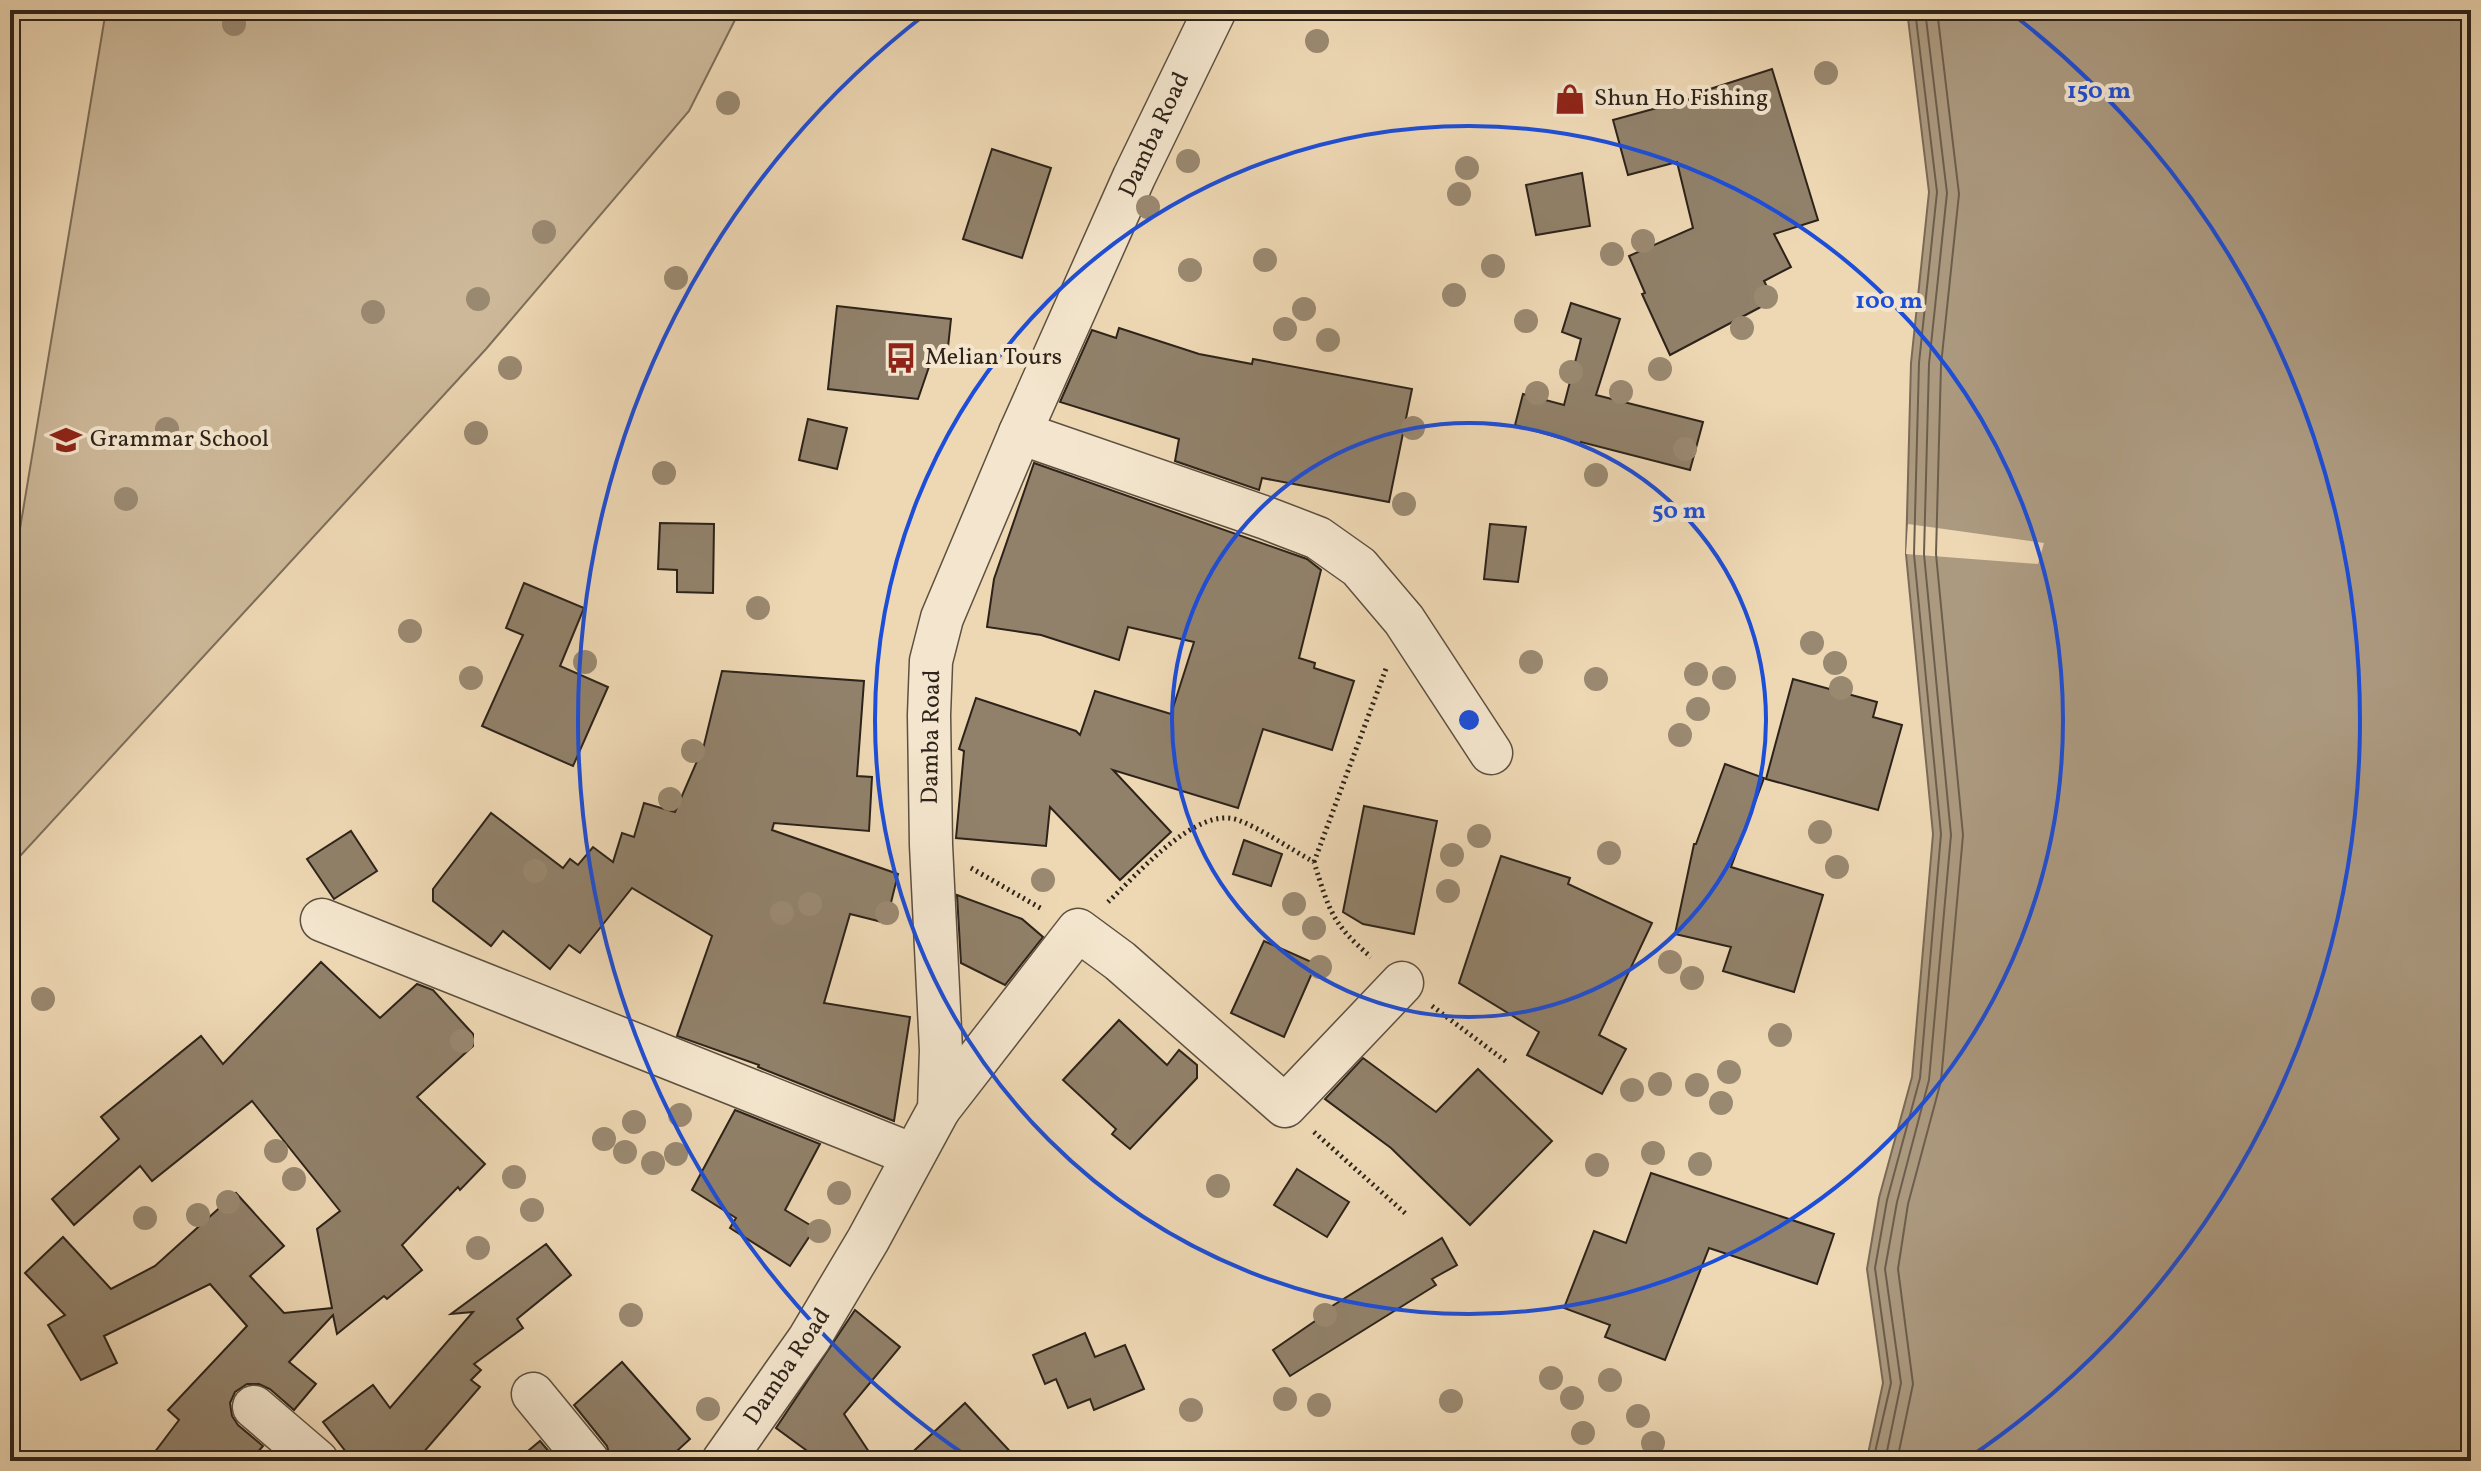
<svg xmlns="http://www.w3.org/2000/svg" width="2481" height="1471" font-family="Vollkorn,serif">
<style>
.green{fill:#cdb99a;stroke:#7d6e5a;stroke-width:2}
.water{fill:#ac9a80;stroke:#796a57;stroke-width:2}
.pier{fill:#eed8b4}
.lines{fill:none;stroke-linecap:round;stroke-linejoin:round}
.shore{stroke:#6c5e4d;stroke-width:2}
.building{fill:#91816a;stroke:#2d231a;stroke-width:2}
.minor-casing{stroke:#5d5040;stroke-width:45}
.path{stroke:#2d231a;stroke-width:5;stroke-dasharray:2 4;stroke-linecap:butt}
.minor{stroke:#f4e6ce;stroke-width:42}
.tree{fill:#9a8971}
.ring{fill:none;stroke:#1d4ed8;stroke-width:4}
.labels{text-anchor:middle;dominant-baseline:central;stroke-width:8;stroke-linejoin:round;paint-order:stroke}
.poi-label{font-size:24px;fill:#2d231a;stroke:#f4e6ce;text-anchor:start}
.street-label{font-size:24px;fill:#2d231a;stroke:#f4e6ce}
.centre{fill:#1d4ed8;stroke:#f4e6ce;stroke-width:4}
.ring-label{font-size:24px;text-anchor:middle;font-weight:bold;fill:#1d4ed8;stroke:#f4e6ce;stroke-width:8;stroke-linejoin:round;paint-order:stroke}
</style>
<rect width="100%" height="100%" fill="#eed8b4"/>
<filter id="stains"><feTurbulence type="fractalNoise" baseFrequency=".0025" numOctaves="4"/><feColorMatrix values="0 0 0 0 .2 0 0 0 0 .09 0 0 0 0 .02 0 0 0 .5 -.17"/></filter>
<radialGradient id="worn" r=".72"><stop offset=".6" stop-color="#630" stop-opacity="0"/><stop offset="1" stop-color="#630" stop-opacity=".3"/></radialGradient>
<!-- green -->
<path class="green" d="M106,10h634l-51,101 -203,238 -476,518v-278z"/>
<!-- water -->
<path class="water" d="M1907,10h564v1451h-607l4,-7 15,-71 -16,-114 12,-71 33,-121 21,-243 -27,-280 5,-191 18,-171z"/>
<!-- pier -->
<path class="pier" d="M1908,524l136,19 -6,21 -132,-10z"/>
<g class="lines">
<!-- shore -->
<g class="shore">
<path d="M1873,1461l18,-78 -16,-115 12,-68 33,-122 21,-244 -27,-280 5,-191 18,-171 -22,-182"/>
<path d="M1885,1461l16,-78 -16,-114 12,-67 32,-122 22,-245 -27,-281 5,-190 18,-171 -22,-183"/>
<path d="M1897,1461l16,-77 -15,-115 10,-65 33,-123 22,-246 -27,-281 5,-189 18,-171 -22,-184"/>
</g>
</g>
<!-- building -->
<g class="building">
<path d="M1772,69l46,151 -44,14 17,33 -27,14 10,19 -104,55 -28,-61 3,-1 -16,-37 64,-28 -16,-66 -49,13 -15,-55 95,-26 -1,-4z"/>
<path d="M992,149l59,19 -29,90 -59,-19z"/>
<path d="M1582,173l8,53 -54,9 -10,-50z"/>
<path d="M1571,303l49,16 -24,76 107,27 -13,48 -109,-28v2l-66,-19 8,-31 41,11 17,-66 -19,-7z"/>
<path d="M837,306l114,13 -5,47 -15,-5 -13,38 -90,-10z"/>
<path d="M1119,328l80,26 53,10 1,-5 159,30 -23,113 -127,-24 -3,12 -84,-29 4,-22 -119,-37 32,-72 24,8z"/>
<path d="M808,419l39,9 -10,41 -38,-9z"/>
<path d="M1034,463l273,96 14,11 -22,88 16,5 -1,5 40,13 -22,69 -69,-21 -25,79 -125,-38 58,62 -51,48 -70,-73 -4,39 -90,-8 8,-87 -5,-2 17,-51 100,33 4,4 15,-44 76,23 23,-72 -66,-15 -9,33 -78,-25 -54,-8 7,-48z"/>
<path d="M660,523l54,1 -1,69 -36,-1v-22l-19,-1z"/>
<path d="M1490,524l36,3 -8,55 -34,-3z"/>
<path d="M524,583l60,25 -24,58 48,21 -35,79 -91,-40 41,-91 -17,-7z"/>
<path d="M722,671l142,10 -7,95 15,1 -3,54 -95,-8 -2,7 126,44 -12,49 -36,-9 -26,89 86,14 -16,104 -136,-54 1,-2 -82,-29 35,-100 -80,-48 -52,65 -11,-8 -19,24 -47,-38 -12,15 -58,-45v-12l58,-76 72,55 7,-9 8,6 15,-18 20,15 9,-29 12,4 10,-34 31,9 29,-67z"/>
<path d="M1793,679l84,23 -4,15 29,8 -24,85 -112,-31z"/>
<path d="M1725,764l39,14 -33,89 92,28 -29,97 -71,-21 8,-24 -56,-13 19,-90h2z"/>
<path d="M1364,806l73,15 -23,113 -51,-10 -20,-12z"/>
<path d="M351,831l26,40 -43,28 -27,-40z"/>
<path d="M1244,840l38,14 -11,32 -38,-12z"/>
<path d="M1501,856l69,22 -2,6 84,39 -53,112 27,14 -24,45 -75,-39 12,-23 -80,-49z"/>
<path d="M957,895l65,24 21,18 -38,48 -44,-22z"/>
<path d="M1264,941l52,23 -32,73 -53,-24z"/>
<path d="M321,962l59,56 37,-34 16,6 40,44v12l-56,51 68,67 -25,26 -2,-3 -56,58 20,25 -35,29 -3,-3 -47,38 -4,-19 -44,47 27,22 -22,26 -24,-21 -11,-5h-12l-12,8 -5,11 2,13 6,9 25,21 -13,15h-102l31,-41 -11,-10 79,-84 -37,-42 -106,52 13,27 -36,17 -33,-55 17,-10 -40,-42 38,-36 48,52 44,-23 81,-73 48,53 -34,30 34,37 48,-5 -15,-79 23,-18 -88,-110 -100,80 -12,-15 -66,59 -22,-26 67,-60 -18,-22 100,-81 22,28z"/>
<path d="M1119,1020l48,45 12,-15 18,15v13l-67,71 -18,-15 4,-5 -53,-49z"/>
<path d="M1363,1058l73,54 42,-43 74,72 -82,84 -79,-77 -66,-49z"/>
<path d="M735,1110l85,34 -35,66 30,18 -25,38 -60,-38 6,-10 -44,-28z"/>
<path d="M1297,1169l52,33 -22,35 -53,-32z"/>
<path d="M1651,1173l183,61 -17,50 -108,-36 -44,112 -60,-23 5,-12 -46,-17 30,-77 32,12z"/>
<path d="M1442,1238l15,27 -25,14 4,6 -146,91 -17,-26 45,-31 -2,-3z"/>
<path d="M546,1244l25,31 -54,44 6,9 -49,36 7,6 -10,10 9,7 -64,74h-63l-30,-39 50,-37 17,23 83,-96 -22,2z"/>
<path d="M855,1310l45,37 -56,67 31,47h-54l-45,-33z"/>
<path d="M1085,1333l10,24 30,-12 19,44 -50,21 -4,-11 -22,9 -12,-29 -11,5 -12,-29z"/>
<path d="M622,1362l68,77 -24,22h-55l-4,-15 -33,-41z"/>
<path d="M965,1403l54,58h-116z"/>
<path d="M540,1441l17,20h-41z"/>
</g>
<g class="lines">
<defs>
<g id="minor">
<path d="M1020,433l246,85 52,20 41,29 45,53 87,133"/>
<path d="M322,920l591,235"/>
<path d="M939,1109l139,-179 42,31 165,145 117,-123"/>
<path d="M533,1394l55,67"/>
<path d="M254,1407l63,54"/>
<path d="M723,1461l86,-122 59,-99 71,-131 2,-59 -10,-205 -2,-130 2,-54 11,-43 78,-185 114,-256 81,-167"/>
</g>
</defs>
<!-- minor casing -->
<use href="#minor" class="minor-casing"/>
<!-- path -->
<g class="path">
<path d="M1314,862l73,-196"/>
<path d="M971,868l71,41"/>
<path d="M1108,902c28,-26 88,-97 130,-82 26,10 52,29 76,42 15,48 18,62 57,95"/>
<path d="M1432,1006l76,57"/>
<path d="M1314,1132l92,82"/>
</g>
<!-- minor -->
<use href="#minor" class="minor"/>
</g>
<!-- trees -->
<g class="tree">
<circle cx="234" cy="24" r="12"/>
<circle cx="1317" cy="41" r="12"/>
<circle cx="1826" cy="73" r="12"/>
<circle cx="728" cy="103" r="12"/>
<circle cx="1188" cy="161" r="12"/>
<circle cx="1467" cy="168" r="12"/>
<circle cx="1459" cy="194" r="12"/>
<circle cx="1148" cy="207" r="12"/>
<circle cx="544" cy="232" r="12"/>
<circle cx="1643" cy="241" r="12"/>
<circle cx="1612" cy="254" r="12"/>
<circle cx="1265" cy="260" r="12"/>
<circle cx="1493" cy="266" r="12"/>
<circle cx="1190" cy="270" r="12"/>
<circle cx="676" cy="278" r="12"/>
<circle cx="1454" cy="295" r="12"/>
<circle cx="1766" cy="297" r="12"/>
<circle cx="478" cy="299" r="12"/>
<circle cx="1304" cy="309" r="12"/>
<circle cx="373" cy="312" r="12"/>
<circle cx="1526" cy="321" r="12"/>
<circle cx="1742" cy="328" r="12"/>
<circle cx="1285" cy="329" r="12"/>
<circle cx="1328" cy="340" r="12"/>
<circle cx="510" cy="368" r="12"/>
<circle cx="1660" cy="369" r="12"/>
<circle cx="1571" cy="372" r="12"/>
<circle cx="1621" cy="392" r="12"/>
<circle cx="1537" cy="393" r="12"/>
<circle cx="1413" cy="428" r="12"/>
<circle cx="167" cy="429" r="12"/>
<circle cx="476" cy="433" r="12"/>
<circle cx="1685" cy="449" r="12"/>
<circle cx="664" cy="473" r="12"/>
<circle cx="1596" cy="475" r="12"/>
<circle cx="126" cy="499" r="12"/>
<circle cx="1404" cy="504" r="12"/>
<circle cx="758" cy="608" r="12"/>
<circle cx="410" cy="631" r="12"/>
<circle cx="1812" cy="643" r="12"/>
<circle cx="585" cy="662" r="12"/>
<circle cx="1531" cy="662" r="12"/>
<circle cx="1835" cy="663" r="12"/>
<circle cx="1696" cy="674" r="12"/>
<circle cx="471" cy="678" r="12"/>
<circle cx="1724" cy="678" r="12"/>
<circle cx="1596" cy="679" r="12"/>
<circle cx="1841" cy="688" r="12"/>
<circle cx="1698" cy="709" r="12"/>
<circle cx="1680" cy="735" r="12"/>
<circle cx="693" cy="751" r="12"/>
<circle cx="670" cy="799" r="12"/>
<circle cx="1820" cy="832" r="12"/>
<circle cx="1479" cy="836" r="12"/>
<circle cx="1609" cy="853" r="12"/>
<circle cx="1452" cy="855" r="12"/>
<circle cx="1837" cy="867" r="12"/>
<circle cx="535" cy="871" r="12"/>
<circle cx="1043" cy="880" r="12"/>
<circle cx="1448" cy="891" r="12"/>
<circle cx="810" cy="904" r="12"/>
<circle cx="1294" cy="904" r="12"/>
<circle cx="782" cy="913" r="12"/>
<circle cx="887" cy="913" r="12"/>
<circle cx="1314" cy="928" r="12"/>
<circle cx="1670" cy="962" r="12"/>
<circle cx="1320" cy="967" r="12"/>
<circle cx="1692" cy="978" r="12"/>
<circle cx="43" cy="999" r="12"/>
<circle cx="1780" cy="1035" r="12"/>
<circle cx="462" cy="1041" r="12"/>
<circle cx="1729" cy="1072" r="12"/>
<circle cx="1660" cy="1084" r="12"/>
<circle cx="1697" cy="1085" r="12"/>
<circle cx="1632" cy="1090" r="12"/>
<circle cx="1721" cy="1103" r="12"/>
<circle cx="680" cy="1115" r="12"/>
<circle cx="634" cy="1122" r="12"/>
<circle cx="604" cy="1139" r="12"/>
<circle cx="276" cy="1151" r="12"/>
<circle cx="625" cy="1152" r="12"/>
<circle cx="1653" cy="1153" r="12"/>
<circle cx="676" cy="1154" r="12"/>
<circle cx="653" cy="1163" r="12"/>
<circle cx="1700" cy="1164" r="12"/>
<circle cx="1597" cy="1165" r="12"/>
<circle cx="514" cy="1177" r="12"/>
<circle cx="294" cy="1179" r="12"/>
<circle cx="1218" cy="1186" r="12"/>
<circle cx="839" cy="1193" r="12"/>
<circle cx="228" cy="1202" r="12"/>
<circle cx="532" cy="1210" r="12"/>
<circle cx="198" cy="1215" r="12"/>
<circle cx="145" cy="1218" r="12"/>
<circle cx="819" cy="1231" r="12"/>
<circle cx="478" cy="1248" r="12"/>
<circle cx="631" cy="1315" r="12"/>
<circle cx="1325" cy="1315" r="12"/>
<circle cx="1551" cy="1378" r="12"/>
<circle cx="1610" cy="1380" r="12"/>
<circle cx="1572" cy="1398" r="12"/>
<circle cx="1285" cy="1399" r="12"/>
<circle cx="1451" cy="1401" r="12"/>
<circle cx="1319" cy="1405" r="12"/>
<circle cx="708" cy="1409" r="12"/>
<circle cx="1191" cy="1410" r="12"/>
<circle cx="1638" cy="1416" r="12"/>
<circle cx="1583" cy="1433" r="12"/>
<circle cx="1653" cy="1443" r="12"/>
</g>
<!-- distance rings -->
<g class="ring">
<circle cx="1469" cy="720" r="297"/>
<circle cx="1469" cy="720" r="594"/>
<path d="M971 1459A891 891 0 0 1 927 13M2011 13A891 891 0 0 1 1967 1459"/>
</g>
<!-- icons -->
<defs>
<symbol id="shop-bare" viewBox="-9 -9 18 18"><path d="M-5-2.5h2.3a2.7 3.5 0 0 1 5.4 0H5L5.5 6h-11ZM-1.5-2.5h3a1.5 2.3 0 0 0-3 0Z" fill="#8f2418" stroke="#f4e6ce" stroke-width="2.5" paint-order="stroke"/></symbol>
<symbol id="bus-bare" viewBox="-9 -9 18 18"><path d="M-5-6H5V4H4V6H2V4H-2V6H-4V4H-5ZM-3.5-4V0h7V-4ZM-3.5 1.2v1.5H-2V1.2ZM2 1.2v1.5H3.5V1.2Z" fill="#8f2418" stroke="#f4e6ce" stroke-width="2.5" paint-order="stroke"/></symbol>
<symbol id="school-bare" viewBox="-9 -9 18 18"><path d="M0-5L7-2L0 1L-7-2ZM-4 1L0 2.5L4 1V4Q0 6-4 4Z" fill="#8f2418" stroke="#f4e6ce" stroke-width="2.5" paint-order="stroke"/></symbol>
</defs>
<g fill-rule="evenodd">
<use href="#shop-bare" x="1548" y="77" width="44" height="44"/>
<use href="#bus-bare" x="879" y="336" width="44" height="44"/>
<use href="#school-bare" x="44" y="418" width="44" height="44"/>
</g>
<g class="labels">
<!-- poi labels -->
<g class="poi-label">
<text x="1594" y="99">Shun Ho Fishing</text>
<text x="925" y="358">Melian Tours</text>
<text x="90" y="440">Grammar School</text>
</g>
<!-- street labels -->
<g class="street-label">
<text transform="translate(1155 135) rotate(-65)">Damba Road</text>
<text transform="translate(932 737) rotate(-89)">Damba Road</text>
<text transform="translate(788 1367) rotate(-56)">Damba Road</text>
</g>
</g>
<circle cx="1469" cy="720" r="12" class="centre"/>
<g class="ring-label">
<text x="2099" y="98">150 m</text>
<text x="1889" y="308">100 m</text>
<text x="1679" y="518">50 m</text>
</g>
<!-- margin -->
<rect width="2481" height="1471" fill="none" stroke="#eed8b4" stroke-width="40"/>
<rect x="12" y="12" width="2457" height="1447" fill="none" stroke="#2d231a" stroke-width="4"/>
<rect x="20" y="20" width="2441" height="1431" fill="none" stroke="#2d231a" stroke-width="2"/>
<rect width="100%" height="100%" filter="url(#stains)"/>
<rect width="100%" height="100%" fill="url(#worn)"/>
</svg>
